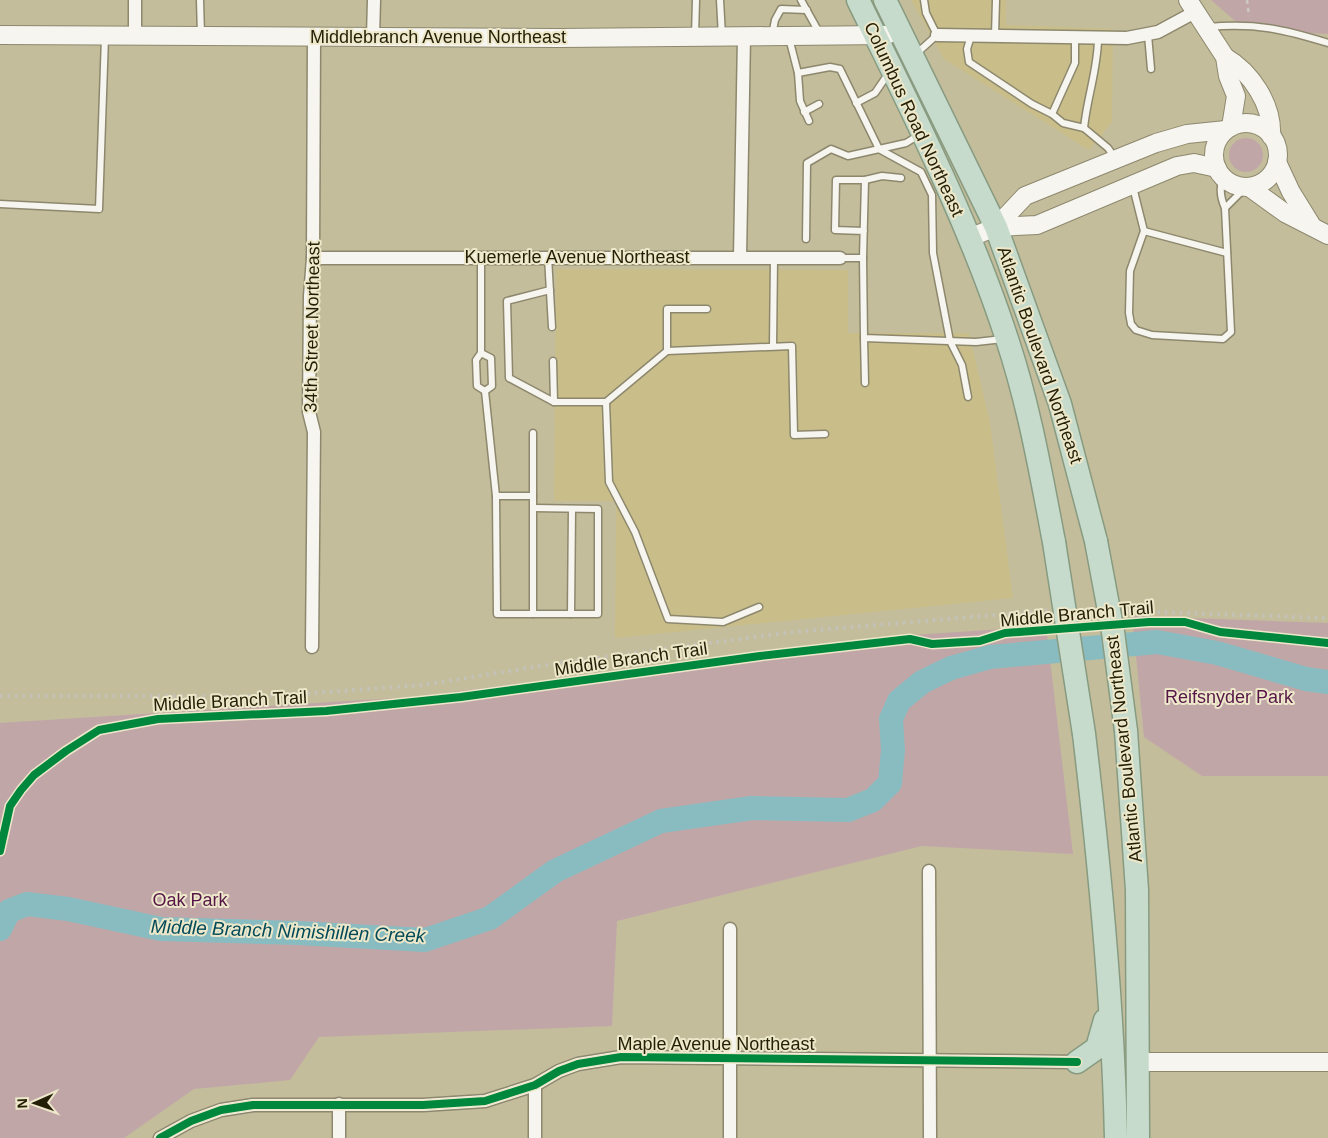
<svg xmlns="http://www.w3.org/2000/svg" width="1328" height="1138" font-family="Arial,sans-serif">
<style>
.built{fill:#c9be8a}
.green{fill:#c1a6a8}
.lines{fill:none;stroke-linecap:round;stroke-linejoin:round}
.river{stroke:#88bcc0;stroke-width:24}
.lane-casing{stroke:#8d886d;stroke-width:9}
.street-casing{stroke:#8d886d;stroke-width:15}
.secondary-casing{stroke:#8d886d;stroke-width:20}
.highway-casing{stroke:#889b80;stroke-width:25}
.path{stroke:#ccc9be;stroke-width:2.5;stroke-dasharray:4 4;stroke-linecap:butt}
.lane{stroke:#f6f5f0;stroke-width:6}
.street{stroke:#f6f5f0;stroke-width:12}
.secondary{stroke:#f6f5f0;stroke-width:18}
.highway{stroke:#c7dbcc;stroke-width:22}
.rail{stroke:#c4c2b8;stroke-width:4;stroke-dasharray:2.5 5;stroke-linecap:butt}
.highway-bridge-casing{stroke:#889b80;stroke-width:25;stroke-linecap:butt}
.highway-bridge{stroke:#c7dbcc;stroke-width:22}
.cycleway-casing{stroke:#eee8ca;stroke-width:11}
.cycleway{stroke:#00873e;stroke-width:8}
.labels{text-anchor:middle;dominant-baseline:central;stroke-width:4;stroke-linejoin:round;paint-order:stroke}
.street-label{font-size:18px;fill:#231e06;stroke:#eee8ca}
.park-label{font-size:18px;fill:#561748;stroke:#eee8ca}
.water-label{font-size:19px;font-style:italic;fill:#034a59;stroke:#eee8ca}
</style>
<rect width="100%" height="100%" fill="#c3bd9c"/>
<!-- built -->
<g class="built">
<path d="M911,0h95v25l107,4 -1,93 -23,28 -145,-91z"/>
<path d="M556,269l292,1v63h121l21,90 23,175 -398,40 1,-137h-62z"/>
</g>
<!-- green -->
<g class="green">
<path d="M1211,0h117v34l-58,-3 -29,-5z"/>
<circle cx="1246" cy="155" r="17"/>
<path d="M1132,616l196,7v153h-126l-58,-39z"/>
<path d="M1046,626l27,228 -151,-8 -305,75 -5,105 -293,11 -29,43 -96,9 -70,49h-124v-415l412,-26 501,-62z"/>
</g>
<g class="lines">
<!-- river -->
<path class="river" d="M0,929l9,-18 18,-7 41,5 93,20 137,4 127,7 65,-22 65,-47 106,-50 91,-13 96,2 25,-10 17,-17 3,-33 -2,-31 8,-18 23,-19 29,-14 39,-11 167,-15 60,11 89,26 22,3"/>
<defs>
<g id="lane">
<path d="M200,0l1,35"/>
<path d="M720,0l2,36"/>
<path d="M801,0l19,34"/>
<path d="M1208,27c48,-4 75,2 120,16"/>
<path d="M772,35l3,-15 6,-11 26,1"/>
<path d="M1148,35l3,34"/>
<path d="M695,36l1,-36"/>
<path d="M971,36l-4,13 2,13 63,42 20,10 23,-51v-26"/>
<path d="M995,36l1,-36"/>
<path d="M789,38l9,35 32,-6 10,2 39,80 42,23 11,23 1,58 17,88 12,24 6,32"/>
<path d="M1098,38c0,31 -11,59 -14,90l24,20 7,10"/>
<path d="M916,54l21,-19 -11,-22 -2,-13"/>
<path d="M798,73l2,28 9,20"/>
<path d="M856,103l19,-10 13,-19"/>
<path d="M804,112l15,-8"/>
<path d="M1052,114l11,9 21,5"/>
<path d="M865,180l17,-4 19,2"/>
<path d="M1133,187l11,44 -14,40 -1,42 2,11 5,6 16,5 71,4 8,-7 -6,-124c-5,-11 -6,-20 -2,-31"/>
<path d="M0,204l99,5 6,-172"/>
<path d="M1225,208l21,-21"/>
<path d="M1144,231l83,22"/>
<path d="M806,239l1,-76 24,-14 17,7 58,-13 13,-8"/>
<path d="M481,257v96l-5,7 1,26 8,5"/>
<path d="M548,257l4,70"/>
<path d="M840,258h23l1,80 112,4 27,-3"/>
<path d="M863,258l2,-78h-29l-1,50 29,1"/>
<path d="M550,290l-43,11 2,77 45,24"/>
<path d="M864,338l1,45"/>
<path d="M773,346l1,-88"/>
<path d="M667,351v-42h40"/>
<path d="M481,353l10,5 1,28 -7,5"/>
<path d="M553,361l1,41h52l61,-51 125,-5 2,89 31,-1"/>
<path d="M485,391l11,105 1,118h101v-105l-64,-1"/>
<path d="M606,402l3,80 26,50 33,87 55,3 36,-15"/>
<path d="M533,433v181"/>
<path d="M496,496h37"/>
<path d="M571,614l1,-105"/>
</g>
<g id="street">
<path d="M937,35l190,3 31,-6 37,-20"/>
<path d="M135,36v-36"/>
<path d="M373,37l1,-37"/>
<path d="M740,257l4,-220"/>
<path d="M313,258h527"/>
<path d="M312,647l2,-215 -5,-20 1,-116 3,-38 1,-221"/>
<path d="M929,871l1,267"/>
<path d="M730,929v209"/>
<path d="M339,1104v34"/>
<path d="M160,1138l31,-17 30,-11 32,-5h170l62,-4 50,-16 24,-14 19,-7 43,-7 456,5"/>
<path d="M535,1138v-53"/>
</g>
<g id="secondary">
<path d="M1188,0l37,57 3,19 8,20 -5,31"/>
<path d="M0,35l559,3 328,-3"/>
<path d="M1225,57c26,15 48,48 46,79"/>
<circle cx="1246" cy="155" r="32"/>
<path d="M1277,162l14,30 21,34"/>
<path d="M1249,187l36,26 43,22"/>
<path d="M996,227l29,-31 131,-53 31,-9 39,-4"/>
<path d="M969,238l27,-11 41,-2 140,-59 17,-3 23,5"/>
<path d="M1138,1062h190"/>
</g>
<g id="highway">
<path d="M858,0c54,111 111,222 149,339 22,66 34,135 47,203"/>
<path d="M885,0l111,227 64,177 36,137"/>
<path d="M1126,731l11,159 1,248"/>
<path d="M1084,734c16,134 29,269 32,404"/>
<path d="M1077,1062l20,-14 8,-28"/>
</g>
</defs>
<!-- lane casing -->
<use href="#lane" class="lane-casing"/>
<!-- street casing -->
<use href="#street" class="street-casing"/>
<!-- secondary casing -->
<use href="#secondary" class="secondary-casing"/>
<!-- highway casing -->
<use href="#highway" class="highway-casing"/>
<!-- path -->
<path class="path" d="M1247,0l2,16"/>
<!-- lane -->
<use href="#lane" class="lane"/>
<!-- street -->
<use href="#street" class="street"/>
<!-- secondary -->
<use href="#secondary" class="secondary"/>
<!-- highway -->
<use href="#highway" class="highway"/>
<!-- rail -->
<path class="rail" d="M0,696h272l150,-11 137,-22 234,-31 273,-23 262,9"/>
<defs>
<g id="highway-bridge">
<path d="M1096,541l17,91 13,99"/>
<path d="M1054,542l30,192"/>
</g>
</defs>
<!-- highway-bridge casing -->
<use href="#highway-bridge" class="highway-bridge-casing"/>
<!-- highway-bridge -->
<use href="#highway-bridge" class="highway-bridge"/>
<defs>
<g id="cycleway">
<path d="M0,851l10,-45 11,-16 13,-15 32,-24 33,-21 59,-11 168,-8 135,-14 299,-41 150,-17 22,5 48,-3 25,-8 144,-11h36l35,10 108,11"/>
<path d="M160,1138l31,-17 30,-11 32,-5h170l62,-4 50,-16 24,-14 19,-7 43,-7 456,5"/>
</g>
</defs>
<!-- cycleway casing -->
<use href="#cycleway" class="cycleway-casing"/>
<!-- cycleway -->
<use href="#cycleway" class="cycleway"/>
</g>
<g class="labels">
<!-- street labels -->
<g class="street-label">
<text x="438" y="37">Middlebranch Avenue Northeast</text>
<text transform="translate(914 119) rotate(65)">Columbus Road Northeast</text>
<text x="577" y="257">Kuemerle Avenue Northeast</text>
<text transform="translate(312 327) rotate(-89)">34th Street Northeast</text>
<text transform="translate(1040 355) rotate(71)">Atlantic Boulevard Northeast</text>
<text transform="translate(1077 614) rotate(-5)">Middle Branch Trail</text>
<text transform="translate(631 659) rotate(-8)">Middle Branch Trail</text>
<text transform="translate(230 701) rotate(-3)">Middle Branch Trail</text>
<text transform="translate(1124 749) rotate(-96)">Atlantic Boulevard Northeast</text>
<text x="716" y="1044">Maple Avenue Northeast</text>
</g>
<!-- park labels -->
<g class="park-label">
<text x="1229" y="697">Reifsnyder Park</text>
<text x="190" y="900">Oak Park</text>
</g>
<!-- water labels -->
<g class="water-label">
<text transform="translate(288 931) rotate(2)">Middle Branch Nimishillen Creek</text>
</g>
</g>
<!-- north arrow -->
<g transform="translate(35 1103) rotate(268)" stroke="#eee8ca" stroke-width="4" paint-order="stroke">
<path d="M0-4L9 19L0 12L-9 19Z" fill="#231e06"/>
<text y="-8" font-size="14" font-weight="bold" text-anchor="middle" fill="#231e06">N</text>
</g>
</svg>
